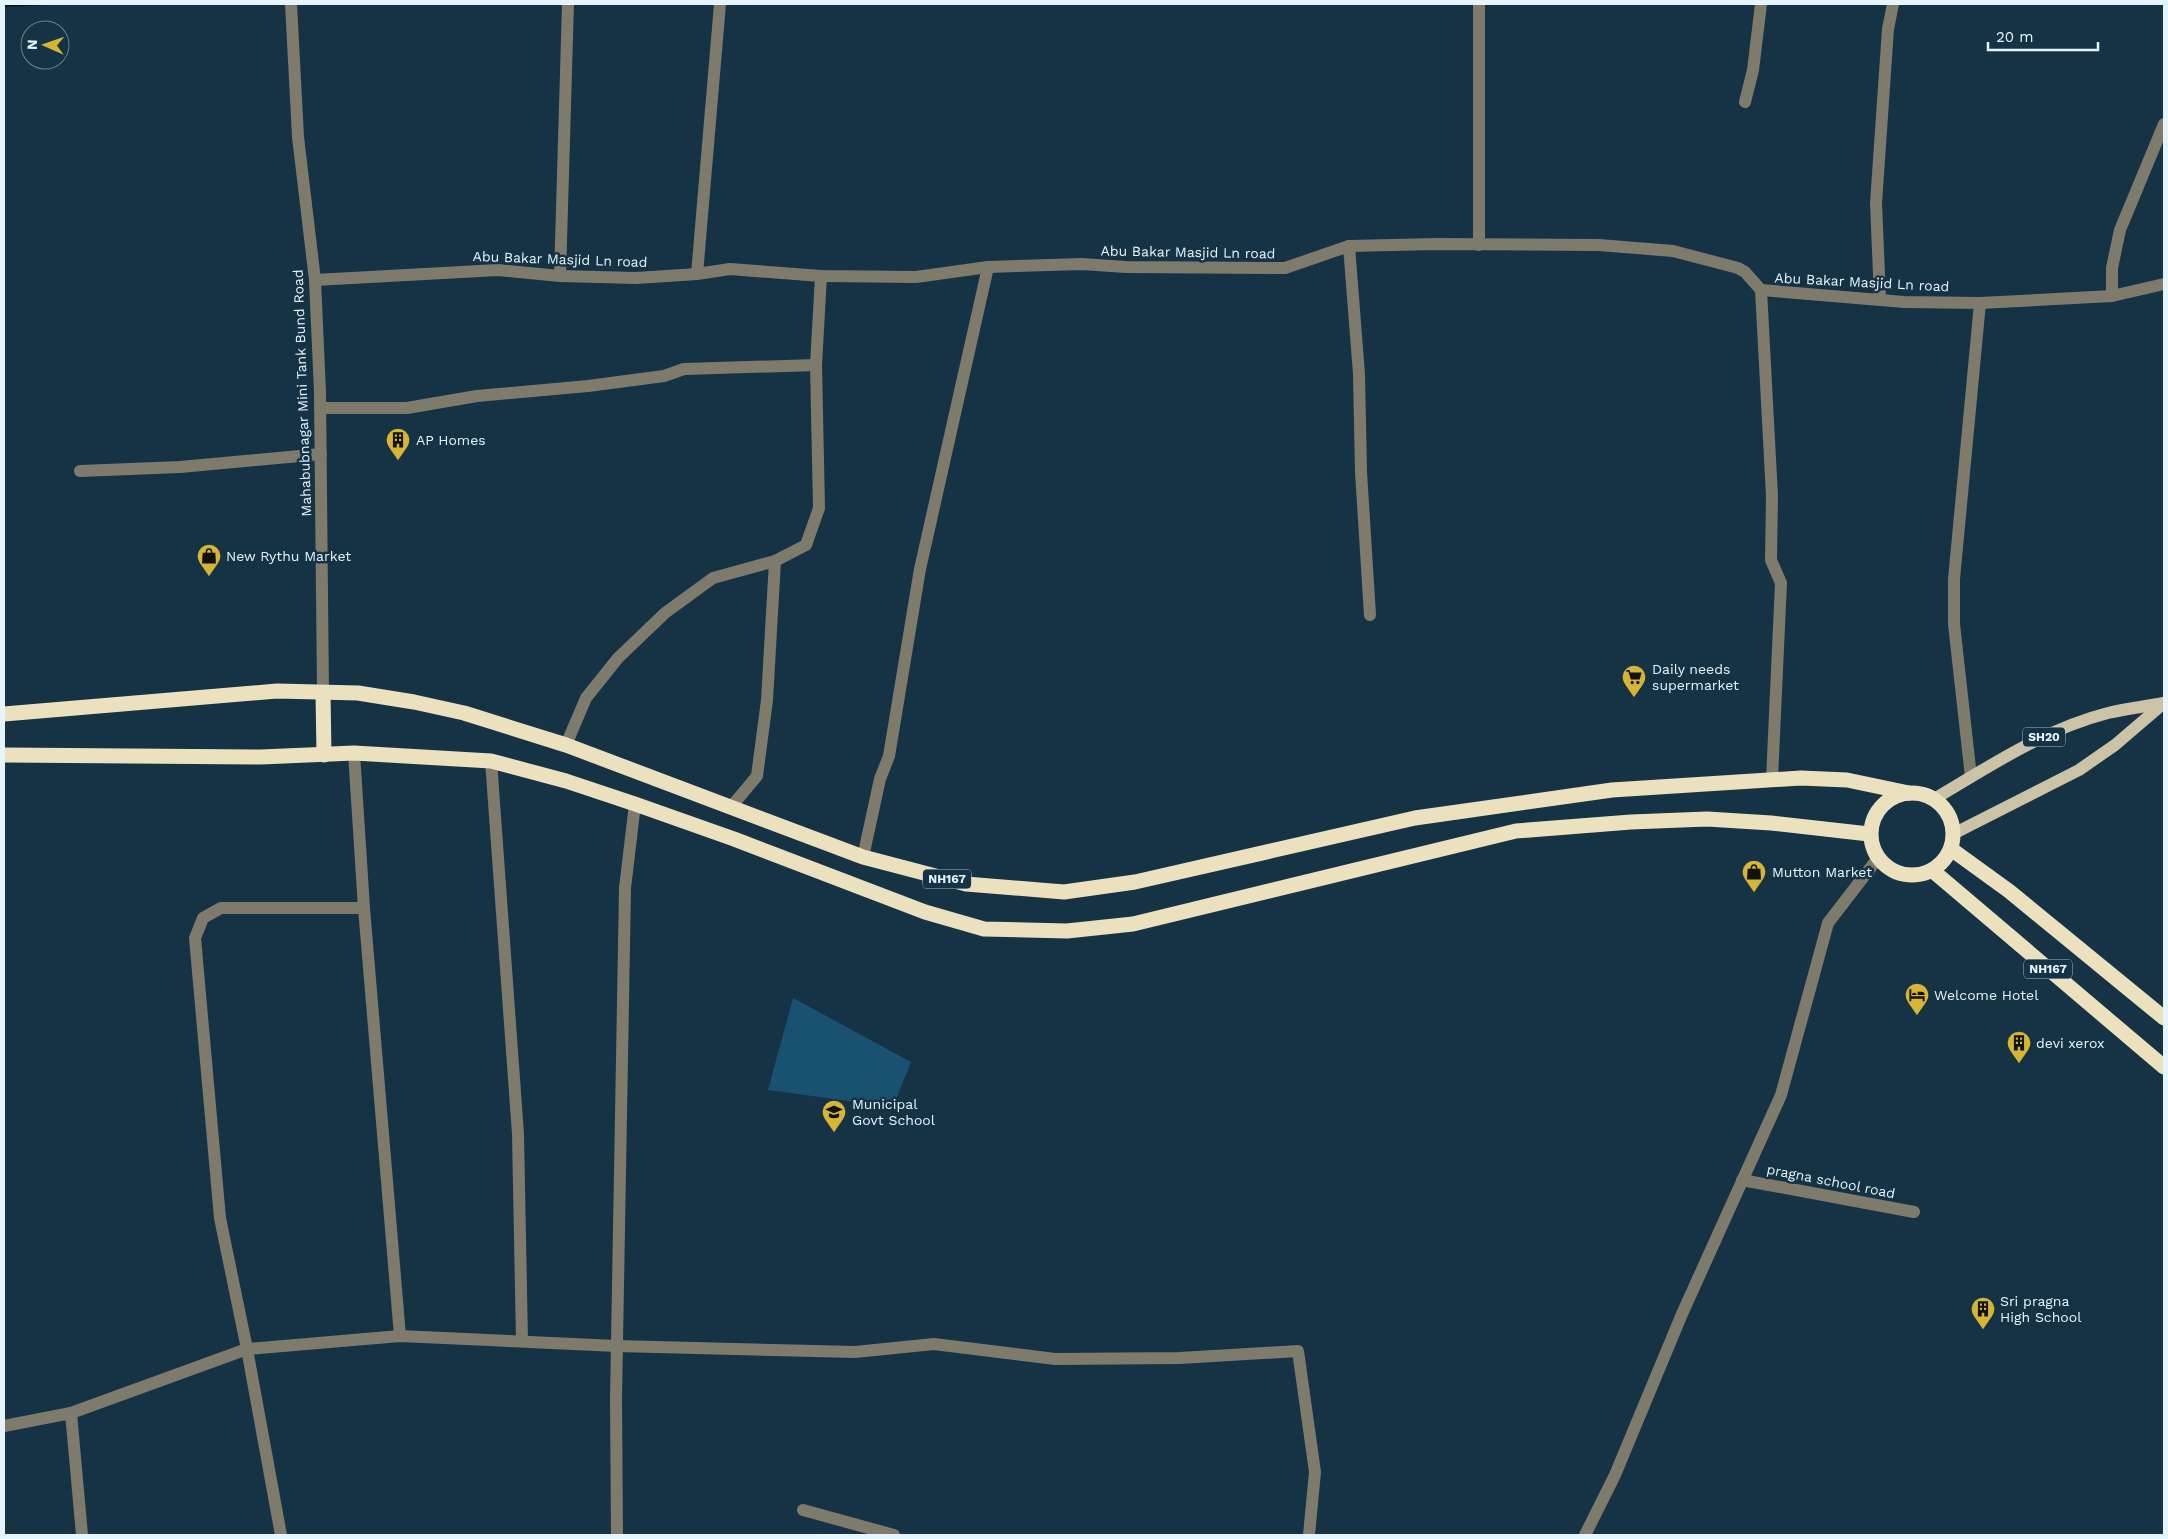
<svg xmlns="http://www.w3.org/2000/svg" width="2168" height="1539" font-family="'Work Sans',sans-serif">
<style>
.green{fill:#195270}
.water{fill:#021521}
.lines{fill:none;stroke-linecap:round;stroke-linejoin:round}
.minor{stroke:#7e7a6c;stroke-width:12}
.major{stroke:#ccc3a7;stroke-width:12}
.highway{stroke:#ebe1be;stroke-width:15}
.labels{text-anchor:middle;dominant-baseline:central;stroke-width:5;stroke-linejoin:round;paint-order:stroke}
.shield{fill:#153344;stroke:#a7bac6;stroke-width:1}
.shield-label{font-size:12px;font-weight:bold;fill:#e6f4fd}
.street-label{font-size:14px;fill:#e6f4fd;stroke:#153344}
.poi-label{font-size:14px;fill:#e6f4fd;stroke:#153344;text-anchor:start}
</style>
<rect width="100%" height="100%" fill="#153344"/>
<!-- green -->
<path class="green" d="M793,998l118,64 -18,45 -125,-17z"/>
<!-- water -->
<path class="water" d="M4,4h67l-67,3z"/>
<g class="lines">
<!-- minor -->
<g class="minor">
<path d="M291,4l7,133 17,143 5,112 3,301"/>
<path d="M1479,4v241"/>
<path d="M1745,102l8,-32 8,-66"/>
<path d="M1349,246l10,128 2,98 9,143"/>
<path d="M697,274l23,-270"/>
<path d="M560,276l8,-272"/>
<path d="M315,280l183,-10 62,6 76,2 61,-4 33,-5 91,7 95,1 72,-10 94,-3 44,3 159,1 64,-22 87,-2 163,1 74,6 65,17 7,4 16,18 143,12 76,1 132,-7 52,-12"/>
<path d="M1761,290l11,206 -1,64 10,23 -9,196"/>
<path d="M2112,296v-28l8,-38 44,-106"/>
<path d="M1880,299l-4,-96 12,-174 5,-25"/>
<path d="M320,408h87l70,-12 111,-10 76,-10 20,-7 132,-4"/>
<path d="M80,471l100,-4 141,-13"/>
<path d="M566,745l20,-47 32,-40 47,-45 48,-35 62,-17 31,-16 13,-37 -3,-143 5,-89"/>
<path d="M491,761l27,373 4,207"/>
<path d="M1971,777l-17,-153v-45l26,-276"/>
<path d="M731,807l26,-31 10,-76 8,-139"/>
<path d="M863,857l17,-78 9,-23 31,-187 68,-302"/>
<path d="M364,908l36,428"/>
<path d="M1742,1180l172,32"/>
<path d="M71,1413l176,-64 153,-13 217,10 238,6 79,-8 121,15 125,-1 118,-7 17,121 -6,63"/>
<path d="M4,1426l67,-13 11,122"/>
<path d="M803,1510l91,25"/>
<path d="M281,1535l-34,-186 -27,-131 -25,-280 8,-20 18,-10h143l-10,-155"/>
<path d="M617,1535l-1,-136 9,-511 10,-84"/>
<path d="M1585,1535l30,-60 67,-161 99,-219 47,-172 50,-65"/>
</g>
<!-- major -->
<g class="major">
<path d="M1934,799c56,-33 111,-70 174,-86 18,-4 38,-7 56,-10"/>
<path d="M1953,834l126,-64 36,-25 49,-42"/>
</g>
<!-- highway -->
<g class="highway">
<path d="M323,693l1,62"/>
<path d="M4,714l273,-23 81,2 56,9 50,11 102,32 297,112 103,27 98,8 71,-10 280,-64 197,-28 189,-12 46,2 62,13"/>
<path d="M4,755l257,2 93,-4 137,8 75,20 69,23 99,35 191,73 59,17 83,2 66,-7 383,-93 115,-9 76,-3 64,4 98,11"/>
<circle cx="1912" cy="834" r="41"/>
<path d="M1951,849l58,42 155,127"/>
<path d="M1933,871l231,196"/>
</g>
</g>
<!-- icons -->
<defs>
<symbol id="building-pin" viewBox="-11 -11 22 30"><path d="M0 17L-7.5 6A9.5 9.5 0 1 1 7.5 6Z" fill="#d6b534" stroke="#153344"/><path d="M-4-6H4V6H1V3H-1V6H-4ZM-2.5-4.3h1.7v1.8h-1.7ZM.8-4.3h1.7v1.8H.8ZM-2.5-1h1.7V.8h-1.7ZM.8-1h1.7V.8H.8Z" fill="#111"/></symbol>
<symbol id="shop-pin" viewBox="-11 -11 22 30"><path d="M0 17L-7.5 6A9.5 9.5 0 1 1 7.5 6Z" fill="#d6b534" stroke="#153344"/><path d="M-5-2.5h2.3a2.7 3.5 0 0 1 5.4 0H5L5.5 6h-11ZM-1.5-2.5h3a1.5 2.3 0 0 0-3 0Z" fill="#111"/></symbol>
<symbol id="supermarket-pin" viewBox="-11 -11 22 30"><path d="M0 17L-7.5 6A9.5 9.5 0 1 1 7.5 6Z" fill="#d6b534" stroke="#153344"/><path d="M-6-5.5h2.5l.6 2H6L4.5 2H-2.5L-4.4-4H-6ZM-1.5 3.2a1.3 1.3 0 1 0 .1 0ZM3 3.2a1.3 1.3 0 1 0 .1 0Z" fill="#111"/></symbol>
<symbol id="hotel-pin" viewBox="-11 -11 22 30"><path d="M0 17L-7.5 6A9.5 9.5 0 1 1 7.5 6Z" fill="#d6b534" stroke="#153344"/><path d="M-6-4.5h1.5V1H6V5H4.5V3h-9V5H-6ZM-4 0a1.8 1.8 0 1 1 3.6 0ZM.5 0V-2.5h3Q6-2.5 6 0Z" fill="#111"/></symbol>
<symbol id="school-pin" viewBox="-11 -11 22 30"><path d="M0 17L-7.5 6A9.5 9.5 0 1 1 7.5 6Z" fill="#d6b534" stroke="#153344"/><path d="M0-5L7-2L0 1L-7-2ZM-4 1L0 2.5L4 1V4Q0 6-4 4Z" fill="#111"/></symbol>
</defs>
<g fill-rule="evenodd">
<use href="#building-pin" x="384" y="426" width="28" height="38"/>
<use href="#shop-pin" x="195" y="542" width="28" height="38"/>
<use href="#supermarket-pin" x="1620" y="663" width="28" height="38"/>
<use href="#shop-pin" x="1740" y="858" width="28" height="38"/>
<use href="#hotel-pin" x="1903" y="981" width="28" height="38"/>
<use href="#building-pin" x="2005" y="1029" width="28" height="38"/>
<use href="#school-pin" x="820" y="1098" width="28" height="38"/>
<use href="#building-pin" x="1969" y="1295" width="28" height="38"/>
</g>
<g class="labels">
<!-- shield labels -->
<g class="shield">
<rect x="2023" y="727.5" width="42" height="19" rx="4"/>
<rect x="923" y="869.5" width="48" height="19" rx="4"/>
<rect x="2024" y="959.5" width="48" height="19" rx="4"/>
</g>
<g class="shield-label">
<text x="2044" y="737">SH20</text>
<text x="947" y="879">NH167</text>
<text x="2048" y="969">NH167</text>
</g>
<!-- street labels -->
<g class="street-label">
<text transform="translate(1188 252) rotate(1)">Abu Bakar Masjid Ln road</text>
<text transform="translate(560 259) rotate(2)">Abu Bakar Masjid Ln road</text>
<text transform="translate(1862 282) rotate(3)">Abu Bakar Masjid Ln road</text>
<text transform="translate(302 393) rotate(-92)">Mahabubnagar Mini Tank Bund Road</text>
<text transform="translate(1831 1181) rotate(11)">pragna school road</text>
</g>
<!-- poi labels -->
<g class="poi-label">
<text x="416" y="440">AP Homes</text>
<text x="226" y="556">New Rythu Market</text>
<text x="1652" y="669">Daily needs<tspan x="1652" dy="16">supermarket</tspan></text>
<text x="1772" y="872">Mutton Market</text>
<text x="1934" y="995">Welcome Hotel</text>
<text x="2036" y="1043">devi xerox</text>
<text x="852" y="1104">Municipal<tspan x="852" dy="16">Govt School</tspan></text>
<text x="2000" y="1301">Sri pragna<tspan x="2000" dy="16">High School</tspan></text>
</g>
</g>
<!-- border -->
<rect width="2168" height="1539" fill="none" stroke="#e6f4fd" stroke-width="10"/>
<!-- north arrow -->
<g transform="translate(45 45) rotate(272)"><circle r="24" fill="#153344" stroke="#69808e"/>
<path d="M0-4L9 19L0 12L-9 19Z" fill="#d6b534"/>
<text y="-8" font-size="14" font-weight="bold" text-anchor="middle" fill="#e6f4fd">N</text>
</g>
<!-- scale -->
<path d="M1988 42v8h110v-8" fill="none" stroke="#e6f4fd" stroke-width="2.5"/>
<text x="1996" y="42" font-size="15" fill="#e6f4fd" stroke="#153344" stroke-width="4" paint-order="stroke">20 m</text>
</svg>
